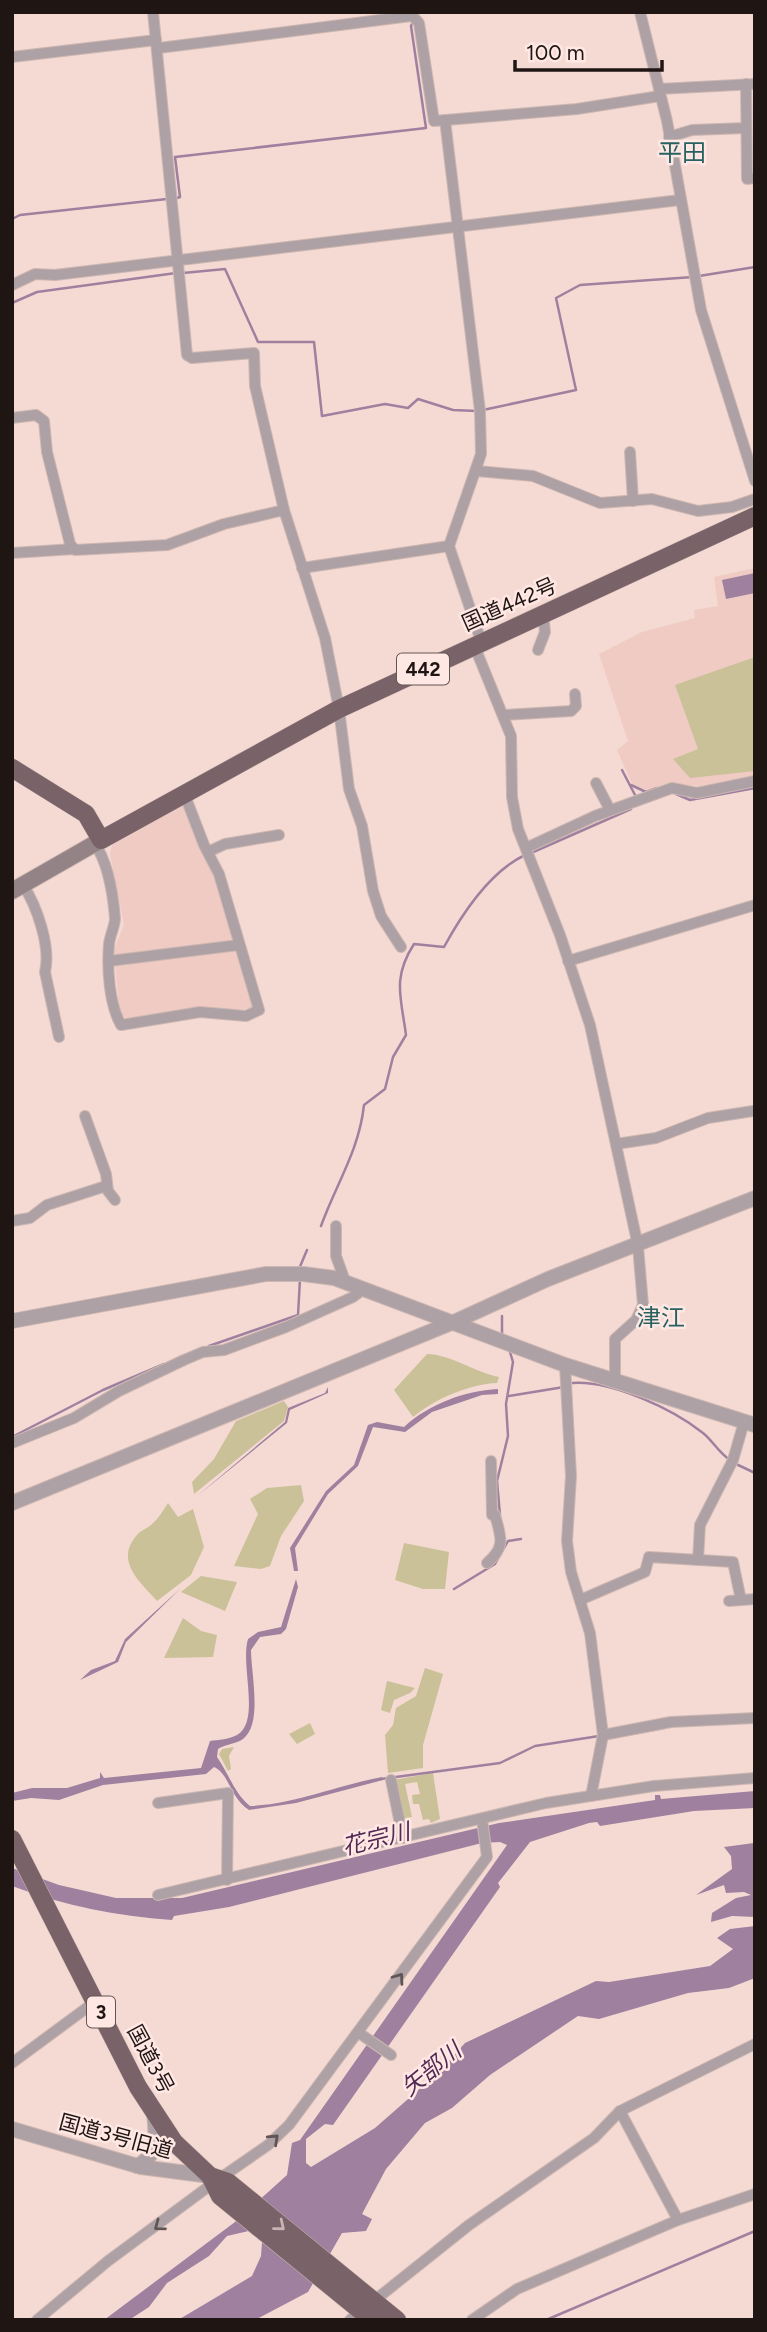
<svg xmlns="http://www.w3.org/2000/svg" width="767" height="2332" font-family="Figtree,'Noto Sans JP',sans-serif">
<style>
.built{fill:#efcbc4}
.green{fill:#cac198}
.water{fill:#9f809f}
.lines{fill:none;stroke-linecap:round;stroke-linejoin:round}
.stream{stroke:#9f809f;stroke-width:2.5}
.minor-casing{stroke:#ceb7b1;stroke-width:12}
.tertiary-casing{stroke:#ceb7b1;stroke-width:16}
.secondary-casing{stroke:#ceb7b1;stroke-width:18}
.trunk-casing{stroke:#ceb7b1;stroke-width:19}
.minor{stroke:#ada1a5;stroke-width:10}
.tertiary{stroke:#ada1a5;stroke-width:14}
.secondary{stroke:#938387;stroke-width:16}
.trunk{stroke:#796369;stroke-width:18}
.oneway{stroke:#5f5555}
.oneway2{stroke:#c9b3b3}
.labels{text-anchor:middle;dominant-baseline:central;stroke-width:5;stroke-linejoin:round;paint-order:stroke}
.shield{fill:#ffe8e4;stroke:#625552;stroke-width:2}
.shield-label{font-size:19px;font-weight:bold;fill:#1f1614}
.street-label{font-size:21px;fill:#1f1614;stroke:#ffe8e4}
.water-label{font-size:23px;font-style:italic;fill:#532954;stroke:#ffe8e4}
.quarter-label{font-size:24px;fill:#286260;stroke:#ffe8e4}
</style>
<rect width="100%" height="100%" fill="#f5dad4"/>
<!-- built -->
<g class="built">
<path d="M755,568v208l-56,10 -31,-3 -22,7 -14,-6 -15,-34 11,-9 -29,-87 43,-22 53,-14 -1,-8 24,-4 -4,-29z"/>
<path d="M184,805l19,50 11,17 40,136 -121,13 -12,-5 -2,-5 -5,-62 10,-24 -14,-71 2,-9z"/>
</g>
<!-- green -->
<g class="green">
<path d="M755,657v114l-65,7 -17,-19 25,-10 -23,-64z"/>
<path d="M427,1354c23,0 47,18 72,23l-2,6c-28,1 -62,16 -84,34l-19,-27z"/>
<path d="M284,1401l4,6 -4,14 -90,73 -2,-12 22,-23 22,-38z"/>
<path d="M301,1485l3,16 -23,35 -11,30 -9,3 -27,-3 24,-52 -8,-15 17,-11z"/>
<path d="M168,1503l10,14 15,-8 11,38 -13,28 -34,26c-17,-19 -43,-40 -20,-66 3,-4 9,-6 14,-10 7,-6 12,-14 17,-22z"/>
<path d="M404,1543l45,9 -4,37h-22l-28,-9z"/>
<path d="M201,1576l36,6 -12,29 -44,-19z"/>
<path d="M183,1618l18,13 16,4 -4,22 -49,1z"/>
<path d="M425,1668l18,6 -20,71v23l-35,5 -3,-38 8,-10 3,-17 20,-12z"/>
<path d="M387,1681l28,7 -5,5 -16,7 -4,13 -9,-3z"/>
<path d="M310,1723l5,11 -18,10 -8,-10z"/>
<path d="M234,1747l-5,9 2,13 -3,2 -9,-17 3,-5z"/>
<path d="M433,1773l7,46 -9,4 -2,-4 -6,1 -4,-16h-6l-1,-9 8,-1 -3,-12 -12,2 7,33 -13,2 -6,-39z"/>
</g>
<!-- water -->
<g class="water">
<path d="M755,573v20l-29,6 -4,-19z"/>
<path d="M328,1387v6l-38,17 -3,13 -91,74 89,-75 3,-14 37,-15z"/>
<path d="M498,1389v5l-16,1 -50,17 -27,20 -32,-5 -15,39 -30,28 -33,54 3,23h-4l-4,-23 36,-57 28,-26 14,-40 9,-3 27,5c25,-23 60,-36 94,-38z"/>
<path d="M296,1579l2,8 -12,42 -5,5 -21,3 -9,13c0,23 12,74 -8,89 -7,5 -17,5 -25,10l-1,8c12,17 17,36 33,49 46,-2 88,-21 132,-29l1,3 -87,23 -47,7c-19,-12 -20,-37 -35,-43l-8,7 -103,11 -44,15 -28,-2 -19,3v-8l20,-5h35l33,-10v-6l4,6 97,-10 9,-27c8,-1 20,-2 27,-6 24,-14 3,-70 11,-96l10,-7 23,-5z"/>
<path d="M181,1588l-55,54 -8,20 -38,18 11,-10 24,-9 10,-22z"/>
<path d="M755,1791v17l-61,3 -94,15 -3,-4 -8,1 -59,19 -32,41 2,4 -167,238 -8,-1 -19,15v24l5,4 64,-39 65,-57 25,-28 131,-62 13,1 101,-16 23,-17 -16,-11 13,-9 25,-3v52l-26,10 -41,5 -89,26 -21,-3 -88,59 -38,33 -27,15 -39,46 -24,45 10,5 -6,12 -24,2 -34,59 -53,28h-77l74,-44 9,-20 1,-14 -9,-12 -26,6 -18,20 -42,27 -18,24 -20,13h-25l131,-98 52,-47 5,-32 8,-3 207,-295 -7,-3 -18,1 -253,64 -55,9 -2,4c-56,-4 -107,-14 -160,-34v-18l47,17 57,13h66l317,-75 156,-23v-5h5l1,4z"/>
<path d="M754,1843l1,74 -23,-1 -21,6 1,-9 24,-15 15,-3 -7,-3 -18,1 -2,-8 -28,10 36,-26 -1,-13 -7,-9z"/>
</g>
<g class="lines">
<!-- stream -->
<g class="stream">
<path d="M177,198l3,-1 -5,-40 251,-29 -15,-102 2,-4"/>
<path d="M12,219l8,-4 147,-16"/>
<path d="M183,273l42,-4 33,73h56l8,74 63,-12 23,4 10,-9 35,11 24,1"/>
<path d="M699,276l56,-9"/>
<path d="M12,303l25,-11 139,-19"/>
<path d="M483,410l93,-20 -20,-92 24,-13 113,-8"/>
<path d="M622,770l13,25"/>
<path d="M631,785l15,7 11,-4"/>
<path d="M676,794l14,6 65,-12"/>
<path d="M531,853l100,-44"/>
<path d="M321,1226c15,-42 38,-75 43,-121l21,-16 8,-32 13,-22c-5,-38 -14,-57 8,-91l30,3c18,-33 45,-75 81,-92"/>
<path d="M299,1269l8,-19"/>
<path d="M502,1335v-19"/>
<path d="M209,1346l89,-31 2,-36"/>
<path d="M572,1383c39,-3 101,26 131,50 10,8 16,20 27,27"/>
<path d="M509,1396l55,-9"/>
<path d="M12,1437l91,-47 61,-26"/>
<path d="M736,1464l19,9"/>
<path d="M500,1515l-3,-34 11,-45 -2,-32 7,-42 -3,-10"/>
<path d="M454,1589l41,-25 13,-23 13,-2"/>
<path d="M609,1738l55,-10"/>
<path d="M381,1779l119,-16 35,-17 64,-10"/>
<path d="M546,2320l209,-89"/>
</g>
<defs>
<g id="minor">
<path d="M153,12l34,343 5,3 62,-5 1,33 29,124 41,128 14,71 10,80 13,37 11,65 8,25 20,31"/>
<path d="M409,12l10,11 15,98 143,-12 83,-13"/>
<path d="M640,12l27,109 34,189 54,171"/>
<path d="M159,48l252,-32"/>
<path d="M12,57l144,-17"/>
<path d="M746,84l1,95 8,-1"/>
<path d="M659,89l96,-5"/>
<path d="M445,120l35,291 1,43 -32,92 32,95"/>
<path d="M669,137l23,-7 54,-2"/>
<path d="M12,285l23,-11 20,1 625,-75"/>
<path d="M12,418l24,-3 8,6 3,31 23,92 5,6 92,-5 57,-21 60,-14"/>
<path d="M630,452l3,49"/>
<path d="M477,471l56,5 67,27 52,-4 46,12 34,-4 23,-8"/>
<path d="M12,553l62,-4"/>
<path d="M302,568l147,-22"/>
<path d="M474,645l37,91 1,61 6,32 42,106 30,90 48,221 5,59 -7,15 -21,19v42"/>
<path d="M538,650l7,-18 -2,-18"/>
<path d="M505,715l66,-4 5,-5 -1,-12"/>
<path d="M596,783l14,27"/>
<path d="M95,844c13,19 18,50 20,74 0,8 -5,17 -6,26 -2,24 0,60 12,81l79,-13 46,4 13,-6 -40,-136 -15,-29 -20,-52"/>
<path d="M526,848l69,-32 77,-28 25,5 58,-12"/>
<path d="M208,852l17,-8 54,-9"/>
<path d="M23,885c14,21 28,62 22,87l14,65"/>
<path d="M109,961l130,-16"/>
<path d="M568,961l187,-56"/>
<path d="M85,1116l21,58 2,17 7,9"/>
<path d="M616,1144l40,-6 52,-20 45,-7"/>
<path d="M12,1221l18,-3 17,-13 59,-19"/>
<path d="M336,1226v30l9,25"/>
<path d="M565,1365l6,111 -4,65 4,31 19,61 13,102 -12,61"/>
<path d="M12,1443l62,-25 45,-27 65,-31 19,-8 21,-2 62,-23 67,-30 12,-9"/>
<path d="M698,1560l2,-35 33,-65 11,-38"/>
<path d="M487,1563c19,-16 14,-26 8,-48h-3l-1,-54"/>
<path d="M580,1600l65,-28 4,-15 84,5 8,38"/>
<path d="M729,1601l26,-2"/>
<path d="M603,1735l68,-13 84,-4"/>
<path d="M391,1780l12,58"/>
<path d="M158,1803l70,-10 -1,87"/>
<path d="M158,1895l388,-92 108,-17 101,-8"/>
<path d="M359,2033l32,22"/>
<path d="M12,2063l84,-62"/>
<path d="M620,2111l58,109"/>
<path d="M219,2179l49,-34 21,-20 198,-268 -5,-38"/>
<path d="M37,2320l71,-59 104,-77"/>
<path d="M350,2320l119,-95 125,-87 26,-27 135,-67"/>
<path d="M472,2320l45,-31 161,-69 77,-26"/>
</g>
<g id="tertiary">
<path d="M12,1321l254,-47h37l31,4 231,87 190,60"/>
<path d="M12,1503l444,-182 92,-42 207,-81"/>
<path d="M12,2129l129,38 69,9"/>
<path d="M137,2166c23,-12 19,-30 17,-53"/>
</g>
<path id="secondary" d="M12,891l89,-51"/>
<g id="trunk">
<path d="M12,768l74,46 15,26 238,-131 416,-193"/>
<path d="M12,1839l126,248 36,55 36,34 18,6 169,138"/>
<path d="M210,2176l10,20 152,124"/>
</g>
</defs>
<!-- minor casing -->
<use href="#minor" class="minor-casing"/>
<!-- tertiary casing -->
<use href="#tertiary" class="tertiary-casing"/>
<!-- secondary casing -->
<use href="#secondary" class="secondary-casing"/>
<!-- trunk casing -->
<use href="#trunk" class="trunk-casing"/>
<!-- minor -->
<use href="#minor" class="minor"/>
<!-- tertiary -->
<use href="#tertiary" class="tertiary"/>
<!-- secondary -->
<use href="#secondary" class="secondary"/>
<!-- trunk -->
<use href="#trunk" class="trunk"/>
</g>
<!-- one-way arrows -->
<defs><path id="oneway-chevron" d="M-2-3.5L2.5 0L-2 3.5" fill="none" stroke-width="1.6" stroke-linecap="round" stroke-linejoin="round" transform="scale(1.75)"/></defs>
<g class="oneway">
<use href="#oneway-chevron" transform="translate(399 1978) rotate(-54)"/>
<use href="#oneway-chevron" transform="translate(274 2139) rotate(-43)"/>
<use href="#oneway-chevron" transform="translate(159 2226) rotate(143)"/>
</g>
<use class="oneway2" href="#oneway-chevron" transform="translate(280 2226) rotate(39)"/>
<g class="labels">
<!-- shield labels -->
<g class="shield">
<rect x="397" y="653.5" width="52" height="31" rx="5"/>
<rect x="87" y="1996.5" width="28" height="31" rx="5"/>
</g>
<g class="shield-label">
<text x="423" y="669">442</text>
<text x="101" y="2012">3</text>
</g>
<!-- street labels -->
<g class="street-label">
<text transform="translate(509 604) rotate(-24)">国道442号</text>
<text transform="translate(151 2059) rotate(62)">国道3号</text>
<text transform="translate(116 2136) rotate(15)">国道3号旧道</text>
</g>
<!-- water labels -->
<g class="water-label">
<text transform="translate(376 1839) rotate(-14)">花宗川</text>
<text transform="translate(431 2069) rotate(-39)">矢部川</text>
</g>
<!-- quarter labels -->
<g class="quarter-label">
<text x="682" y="152">平田</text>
<text x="661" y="1317">津江</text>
</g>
</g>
<!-- border -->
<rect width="767" height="2332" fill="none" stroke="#1f1614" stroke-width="28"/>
<!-- scale -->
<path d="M515 60v10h147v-10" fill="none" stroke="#1f1614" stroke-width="3.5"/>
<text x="526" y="60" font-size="21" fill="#1f1614" stroke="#ffe8e4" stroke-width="5" paint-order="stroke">100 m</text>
</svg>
